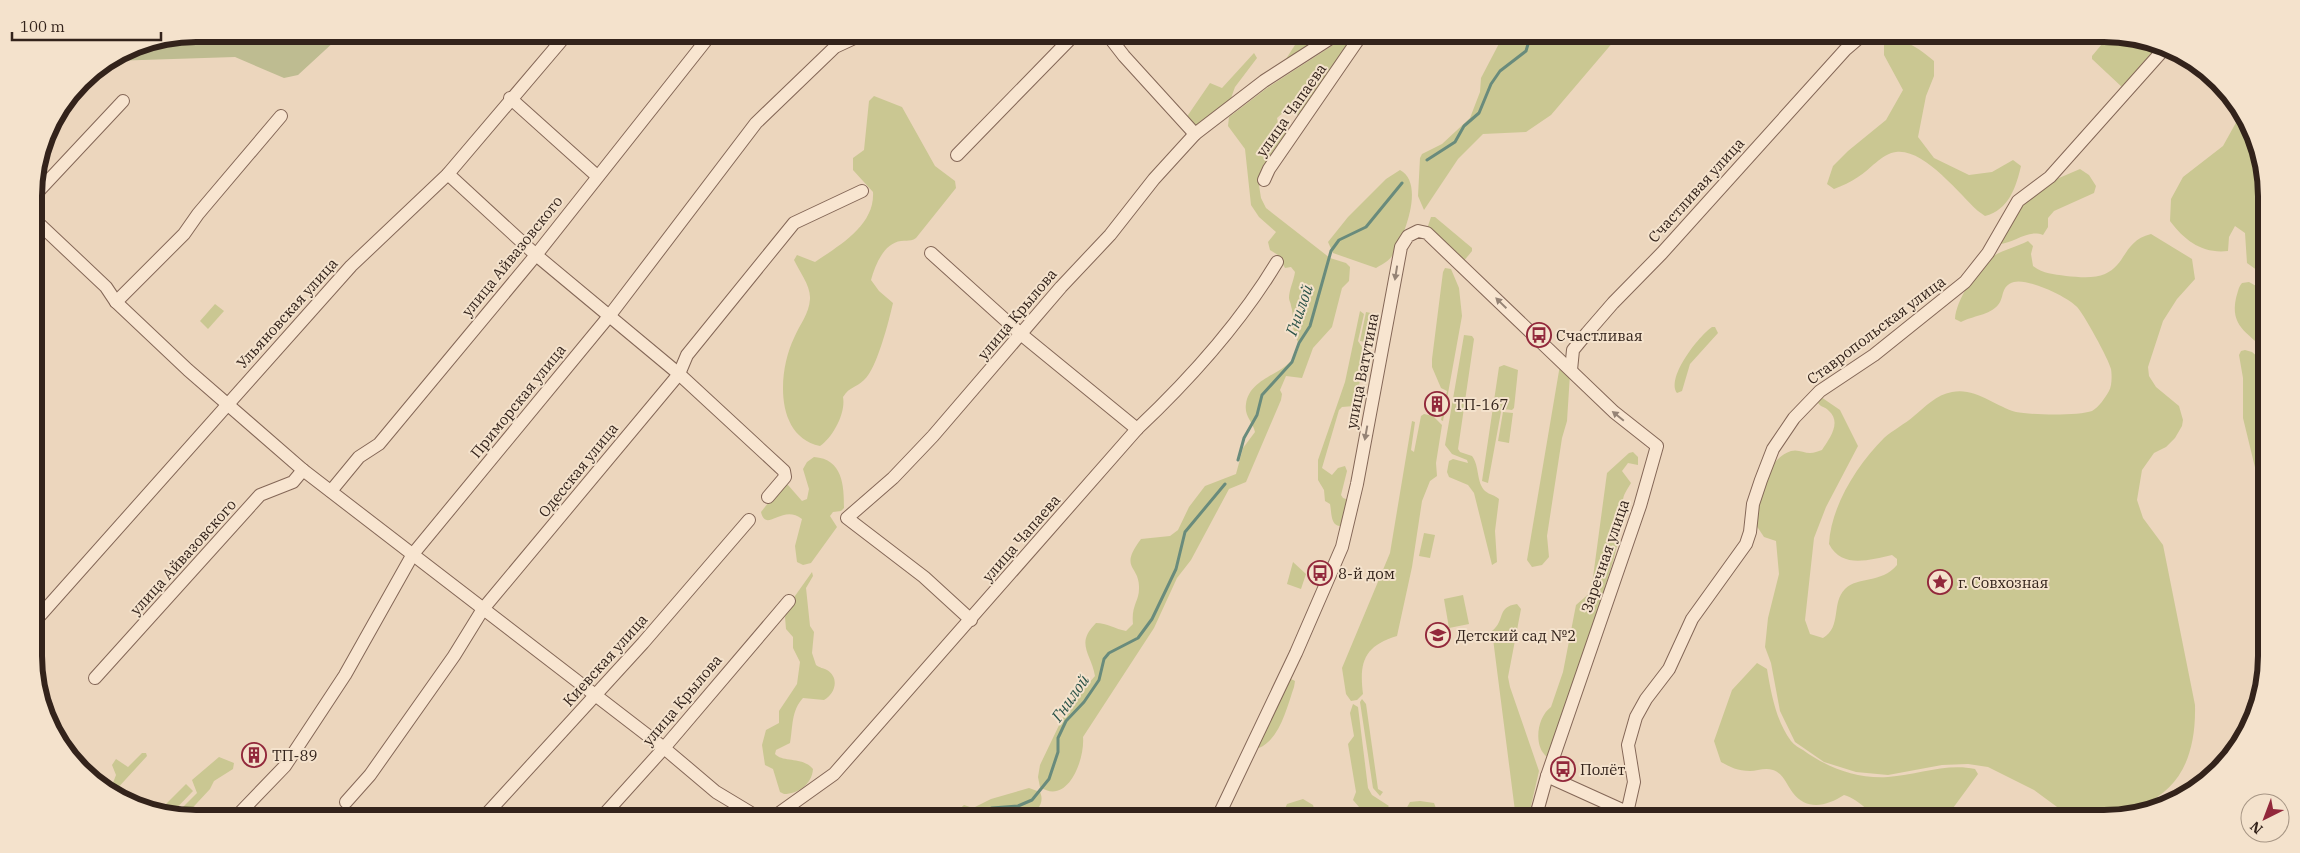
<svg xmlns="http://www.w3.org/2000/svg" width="2300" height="853" font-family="'IBM Plex Serif',serif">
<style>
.green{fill:#cac792}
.cemetery{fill:#bebc91}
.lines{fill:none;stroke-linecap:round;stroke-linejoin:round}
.stream{stroke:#698b7c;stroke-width:3}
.minor-casing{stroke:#846757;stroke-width:14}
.minor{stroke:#f8e5d0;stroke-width:12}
.oneway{fill:#968476}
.labels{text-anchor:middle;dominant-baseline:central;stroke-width:4;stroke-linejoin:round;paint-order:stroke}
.street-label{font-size:15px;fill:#33231b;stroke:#f4e2cc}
.poi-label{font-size:15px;fill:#33231b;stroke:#f4e2cc;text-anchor:start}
.water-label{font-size:16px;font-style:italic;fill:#2b5349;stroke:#f4e2cc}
.rim{fill:none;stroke:#33231b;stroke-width:6}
</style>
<rect width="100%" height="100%" fill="#ecd6bd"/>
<!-- green -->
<g class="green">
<path d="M1302,34h28l-44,27v-2z"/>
<path d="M1504,34h116l-69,81 -25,17 -43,2 -25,25 -34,51 -6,-14 2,-38 2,-4 20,-10 28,-26 10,-26 1,-14z"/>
<path d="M2095,34l61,8 5,3 -38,43 -31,-29v-3l10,-12v-4z"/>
<path d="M1349,37l3,3 -52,77 -13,-8 -10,9 1,5 10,9 -30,47 3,19 5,10 64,50 16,5 4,4 -1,14 -7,7 -10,39 -19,21 -11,30 -16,-2 -6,14 2,4 -1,6 -35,82 -17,7 -38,71 -14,18 -23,50 -71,109c2,22 -15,69 -43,50l-2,-10 2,-12 22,-46 8,-14 25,-29c-4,-23 -20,-32 1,-53 11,0 19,6 30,8l7,-7c-2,-18 6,-23 6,-35 1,-25 -21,-19 2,-50l29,-3 8,-6 11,-23 16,-21 31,-12 7,-26 12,-16c-2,-10 -11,-16 -9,-28 4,-29 44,-29 52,-54 2,-8 -2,-10 -4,-18 -2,-8 0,-17 -3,-26 0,-3 -2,-5 -2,-8 0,-8 5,-18 6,-26l-4,-5 -6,1 -7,-13 -8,-5 -2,-8 8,-10 -17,-15 -8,-12 -6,-56 -17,-23 1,-9 38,-29 77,-50z"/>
<path d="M1889,39c18,0 32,11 45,22v15l-8,20 -8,41 16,21 35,17 23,-3 21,-12 8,6c-5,21 -12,44 -36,50l-7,-5c-19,-17 -54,-63 -82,-59 -15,2 -26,18 -38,25 -7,5 -16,9 -24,12l-7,-5 6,-18 15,-15 38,-31 17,-30 -19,-35v-14z"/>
<path d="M1254,53l3,5 -22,29 -5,14 -33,27 -11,-10 24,-35 12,5z"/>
<path d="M874,96l28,11 33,59 20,15 1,7 -40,50c-5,4 -9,2 -15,3 -17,2 -26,24 -30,39l8,11 14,12c-4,17 -16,66 -29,77 -8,8 -14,6 -21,17 3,16 -10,40 -23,49 -46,-10 -42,-75 -26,-108 6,-14 15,-24 16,-39 1,-13 -11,-28 -16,-39l3,-5 18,7c25,-17 60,-37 58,-70l-20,-22v-12l11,-8 5,-49z"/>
<path d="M2239,110l15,24 11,41v101l-18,-13 -2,-30 -10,-7 -6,11 -1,14c-25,3 -43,-10 -58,-30l1,-22 12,-22 40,-31 15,-27z"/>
<path d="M2080,169l9,6 7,11 -2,7 -40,18 -6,7v9l-5,8c-16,-6 -29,9 -44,9l21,-39 32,-24z"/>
<path d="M1400,170c26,14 3,69 -8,86 -3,5 -11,9 -16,12l-43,-15 -5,-11 20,-25 38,-38z"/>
<path d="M1431,217h4l37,31v3l-9,11 -36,-33z"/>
<path d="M2151,234l41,25 3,20 -18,20 -14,22 -15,46 1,9 7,11 23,19 4,14 -1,6 -7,12 -9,9 -12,6 -12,17 -5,30 6,18 20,27 32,160c2,86 -46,110 -123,113l-38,-28 -46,-23 -20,-3 -26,1 -54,10 -32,-3 -32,-10 -29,-20 -15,-31 -9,-48 -6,-16 3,-29 11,-44 -3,-33 -12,-4 -8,-12c2,-24 8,-65 35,-74 7,-2 13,2 19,2 4,0 8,-2 12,-3 7,-11 20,-27 7,-39 -4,-5 -9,-3 -12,-10l4,-4 19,13 18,36 -32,61 -12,31 -9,82 5,14 13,4c19,-11 8,-35 22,-49 13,-13 36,-5 52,-24v-6l-5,-4c-23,5 -50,14 -63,-11 2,-38 28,-79 55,-106 9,-8 21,-14 30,-22 12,-10 22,-21 38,-24 23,-5 43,14 64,20 14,3 63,4 76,-1 7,-4 13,-13 17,-20 3,-5 3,-16 2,-22 -2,-9 -28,-57 -35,-63 -10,-10 -49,-28 -62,-24 -14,4 -9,15 -16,23 -8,10 -26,11 -37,17l-6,-3c1,-19 22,-51 37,-62 10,-7 25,-10 36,-16l5,5 -2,8 2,12c11,8 20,8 33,10 12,1 28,3 39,-2 22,-10 18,-33 46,-40z"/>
<path d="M1445,268l6,1 8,19 3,28 -19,105 -2,-1 6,-29 -6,-3 -9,-21v-8l11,-87z"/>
<path d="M2249,282l16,9v59c-18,-18 -35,-24 -29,-52 2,-6 2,-10 6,-15z"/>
<path d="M215,304l9,7 -16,18 -8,-8z"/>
<path d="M1360,311l4,3 -6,27 6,9 -7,51 -3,5 -12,1 -3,3 -17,58 10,7 6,-7 7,-2 2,5 -6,24 2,3 6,2 -5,26c-14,2 -12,-12 -14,-22l-5,-3 -1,-11 -6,-10v-20l27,-78z"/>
<path d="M1366,312l14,3 -6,29 -14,-3z"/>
<path d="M1712,327h3l3,6 -28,31 -8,27 -5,2c-11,-16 22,-57 35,-66z"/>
<path d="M1464,335l8,1 2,3 -16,110 2,3 12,4c8,11 4,26 13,35 5,4 10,4 14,8l-4,32 2,31 -5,3 -18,-72 -6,-8 -19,-8 -2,-5 2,-11 4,-2 15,4 -1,-3 -15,-6 -7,-9z"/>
<path d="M2245,350l7,2 13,11 1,134 -6,-9 -17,-70v-40l-4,-23 2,-4z"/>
<path d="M1504,365l14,5 -4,38 -2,2 -9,-1 -2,3 -13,71 -6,-2 17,-114z"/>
<path d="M1560,365l10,9 -3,47 -5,17 -15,98 2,21 -7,8 -10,2 -5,-7z"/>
<path d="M1503,412l10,1 -4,30 -11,-2z"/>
<path d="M1424,414l9,2 9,9 -6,38 1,13 -7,5 -8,20 -10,66 -15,69c-33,10 -38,26 -34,58l-6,6 -6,1 -5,-7 -4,-26 48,-115 22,-132 3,1 -4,28 3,2 7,-36z"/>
<path d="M1633,452l5,5v8l-10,-2 -6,8 9,12c-5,9 -12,16 -5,26l-12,49 -39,128 -28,71c-14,-11 -10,-40 4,-50l12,-35 13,-67 15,-13 16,-119 22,-20z"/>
<path d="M814,457c29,2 30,29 30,51l-3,3 -8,1 -3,4 7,11 -26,36 -8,2 -6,-3 -2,-16 7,-27c-20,-16 -36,15 -41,-7l22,-28 5,1 14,16 5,-2 2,-10 -6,-20 4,-7z"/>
<path d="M1424,533l11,2 -5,23 -11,-2z"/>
<path d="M1293,562l13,12 -5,15 -14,-5z"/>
<path d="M812,572l1,4 -7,12 4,38 4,6 -2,21 4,12c4,3 7,3 11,5 13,8 8,24 -3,30l-21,-2c-12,13 -10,29 -13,45l-14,7 -1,4c8,9 27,2 38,15 -1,15 -15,25 -29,25l-4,-2 -7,-23 -8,-4 -3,-20 4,-15 13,-7v-12l18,-27 3,-22 -7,-14v-11l-7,-8 -1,-12 5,-14z"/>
<path d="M1463,595l6,29 -20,4 -5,-29z"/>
<path d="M1517,604l4,5 -13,68 2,10 29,84 -11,48h-10l-3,-8 -23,-180c14,-11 4,-24 25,-27z"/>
<path d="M1757,663l10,6c4,24 9,52 24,72 3,4 8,7 12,9 25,18 54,29 85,27 29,-2 58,-14 87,-8l3,5 -33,45c-16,0 -47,3 -60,0 -16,-4 -24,-19 -41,-24 -17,11 -37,16 -51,-2 -7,-9 -9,-19 -20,-23 -8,-3 -16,1 -23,1 -12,0 -20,-4 -29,-9l-7,-21 18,-51z"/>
<path d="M1289,678l6,3 -1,6c-7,20 -14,52 -35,61l-3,-3z"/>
<path d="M1362,699l4,5 12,85 5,3 -3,4 -7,-8 -13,-86z"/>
<path d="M1353,704l5,3 10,81 4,7 17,11 -4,4 -26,-3 -6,-7 3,-8 -8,-48 6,-8 -4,-23z"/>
<path d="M142,753h4l1,3 -32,35 -4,-3 5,-13 -4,-10 4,-6 12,8z"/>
<path d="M219,757l15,6 -1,6 -19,12 -4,8 -26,28 -10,-1 23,-23 -5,-13z"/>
<path d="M186,784l7,7 -23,24 -6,-1 -4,-4z"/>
<path d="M1029,788l11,4c5,11 -3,18 -10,27h-81l15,-14 9,3 18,-9z"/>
<path d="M1303,799l10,6 4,14h-30l-2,-10 2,-5z"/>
<path d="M1420,801l14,2 6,16h-12l-5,-8 -14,3 -4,-3 5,-9z"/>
</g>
<!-- cemetery -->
<path class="cemetery" d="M196,34h152l-12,6 -38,35 -14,3 -49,-21 -124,4 23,-15z"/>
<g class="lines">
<!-- stream -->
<g class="stream">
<path d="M1427,160l28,-18 9,-16 15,-13 12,-29 9,-13 26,-20 5,-17"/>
<path d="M1238,460l6,-22 13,-23 5,-20 30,-33 7,-19 11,-17 21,-75 8,-11 27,-13 36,-44"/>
<path d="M962,819l30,-11 26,-2 14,-6 17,-21 9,-27v-14l8,-17 18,-19 15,-22 5,-21 5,-6 29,-15 14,-19 24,-50 9,-37 40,-48"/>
</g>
<defs>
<g id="minor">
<path d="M1107,34l17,22 71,78"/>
<path d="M510,98l87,78"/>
<path d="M957,155l118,-121"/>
<path d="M448,174l88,81 143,119 105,97 1,6 -17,20"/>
<path d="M1264,180l5,-11 93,-135"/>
<path d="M34,196l89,-95"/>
<path d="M34,219l72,68 10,15 72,68 115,100 361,278 52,44 45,27"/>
<path d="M931,253l91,82 115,94"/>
<path d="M116,302l68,-68 14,-20 83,-98"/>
<path d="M1571,370l2,-20 14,-17 26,-30 49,-50 183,-203 14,-12 17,-4"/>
<path d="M331,491l28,-34 20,-13 157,-189 175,-221"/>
<path d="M36,620l315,-354 97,-92 119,-140"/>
<path d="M971,620l-47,-43 -77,-59 46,-40 40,-42 128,-149 49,-52 44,-56 41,-45 69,-53 73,-47"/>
<path d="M95,678l165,-183 33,-13 10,-12"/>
<path d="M1547,776l95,43"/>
<path d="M346,802l24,-27 84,-119 29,-47 196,-235 8,-19 107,-132 68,-32"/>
<path d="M1627,813l7,-31 -6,-37 8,-28 10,-18 23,-30 23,-50 54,-75 4,-12 3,-28 8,-24 12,-31 21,-31 26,-27 54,-36 91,-73 23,-29 30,-52 32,-24 115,-129"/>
<path d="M234,819l51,-53 60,-91 68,-121 197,-239 146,-192 79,-76 28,-13"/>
<path d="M482,819l161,-176 106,-123"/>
<path d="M600,819l64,-71 125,-147"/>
<path d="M771,819l63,-45 303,-345c53,-50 102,-104 140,-167"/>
<path d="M1217,819l79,-166 46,-106 15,-63 44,-237 7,-11 10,-5 9,2 187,179 43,34 -17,60 -93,270 -12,43"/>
</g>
</defs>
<!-- minor casing -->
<use href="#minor" class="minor-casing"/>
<!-- minor -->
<use href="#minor" class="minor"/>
</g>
<!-- one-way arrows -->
<defs><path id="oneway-solid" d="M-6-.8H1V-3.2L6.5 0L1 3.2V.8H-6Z" transform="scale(1.25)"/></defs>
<g class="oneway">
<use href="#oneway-solid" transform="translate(1396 273) rotate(99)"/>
<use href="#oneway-solid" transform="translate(1501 303) rotate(-136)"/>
<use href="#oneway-solid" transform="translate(1618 416) rotate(-141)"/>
<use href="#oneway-solid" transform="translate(1366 433) rotate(100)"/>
</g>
<!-- icons -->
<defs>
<symbol id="bus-ring" viewBox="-11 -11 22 22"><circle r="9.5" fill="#f4e2cc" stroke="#92283b" stroke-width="1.5"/><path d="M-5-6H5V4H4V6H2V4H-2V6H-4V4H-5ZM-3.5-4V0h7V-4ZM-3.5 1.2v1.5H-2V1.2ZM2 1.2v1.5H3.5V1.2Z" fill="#92283b"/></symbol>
<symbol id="building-ring" viewBox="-11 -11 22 22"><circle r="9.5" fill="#f4e2cc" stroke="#92283b" stroke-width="1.5"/><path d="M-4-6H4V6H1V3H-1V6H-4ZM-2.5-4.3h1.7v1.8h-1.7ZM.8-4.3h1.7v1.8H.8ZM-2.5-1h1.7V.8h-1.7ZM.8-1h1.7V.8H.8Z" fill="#92283b"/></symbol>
<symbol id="sight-ring" viewBox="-11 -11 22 22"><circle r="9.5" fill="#f4e2cc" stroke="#92283b" stroke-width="1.5"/><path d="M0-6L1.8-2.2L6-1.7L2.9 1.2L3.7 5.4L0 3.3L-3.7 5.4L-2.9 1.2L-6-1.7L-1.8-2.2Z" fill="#92283b"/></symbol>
<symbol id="school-ring" viewBox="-11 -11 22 22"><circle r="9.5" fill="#f4e2cc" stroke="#92283b" stroke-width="1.5"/><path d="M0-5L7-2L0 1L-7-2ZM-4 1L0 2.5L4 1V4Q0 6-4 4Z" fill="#92283b"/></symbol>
</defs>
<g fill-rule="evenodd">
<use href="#bus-ring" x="1525" y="321" width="28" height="28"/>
<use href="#building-ring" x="1423" y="390" width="28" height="28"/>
<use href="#bus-ring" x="1306" y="559" width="28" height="28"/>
<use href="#sight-ring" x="1926" y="568" width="28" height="28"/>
<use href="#school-ring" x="1424" y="621" width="28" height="28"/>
<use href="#building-ring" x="240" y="741" width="28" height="28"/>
<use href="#bus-ring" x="1549" y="755" width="28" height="28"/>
</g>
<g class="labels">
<!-- street labels -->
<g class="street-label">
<text transform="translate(1291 110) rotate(-55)">улица Чапаева</text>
<text transform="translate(1696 190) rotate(-48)">Счастливая улица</text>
<text transform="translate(512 256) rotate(-51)">улица Айвазовского</text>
<text transform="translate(287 313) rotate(-48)">Ульяновская улица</text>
<text transform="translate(1017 314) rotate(-50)">улица Крылова</text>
<text transform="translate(1876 330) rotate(-37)">Ставропольская улица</text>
<text transform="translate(1362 371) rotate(-79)">улица Ватутина</text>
<text transform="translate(518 401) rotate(-51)">Приморская улица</text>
<text transform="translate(578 470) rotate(-51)">Одесская улица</text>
<text transform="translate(1021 538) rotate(-49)">улица Чапаева</text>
<text transform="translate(1605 556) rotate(-71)">Заречная улица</text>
<text transform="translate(183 557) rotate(-48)">улица Айвазовского</text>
<text transform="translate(605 660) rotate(-48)">Киевская улица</text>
<text transform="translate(682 700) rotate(-50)">улица Крылова</text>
</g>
<!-- poi labels -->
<g class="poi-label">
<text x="1556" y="335">Счастливая</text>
<text x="1454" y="404">ТП-167</text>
<text x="1338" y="573">8-й дом</text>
<text x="1958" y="582">г. Совхозная</text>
<text x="1456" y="635">Детский сад №2</text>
<text x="272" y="755">ТП-89</text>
<text x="1580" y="769">Полёт</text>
</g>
<!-- water labels -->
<g class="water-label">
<text transform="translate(1299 310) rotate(-71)">Гнилой</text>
<text transform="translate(1070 698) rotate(-55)">Гнилой</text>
</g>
</g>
<!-- crop -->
<path d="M0 0H2300V853H0ZM196 42H2104A154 154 0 0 1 2258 196V656A154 154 0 0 1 2104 810H196A154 154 0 0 1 42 656V196A154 154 0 0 1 196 42Z" fill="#f4e2cc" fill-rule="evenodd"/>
<path class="rim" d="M196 42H2104A154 154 0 0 1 2258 196V656A154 154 0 0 1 2104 810H196A154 154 0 0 1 42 656V196A154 154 0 0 1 196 42Z"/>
<!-- north arrow -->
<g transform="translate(2265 818) rotate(222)"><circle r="24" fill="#f4e2cc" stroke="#a79685"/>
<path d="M0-4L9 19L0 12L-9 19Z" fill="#92283b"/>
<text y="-8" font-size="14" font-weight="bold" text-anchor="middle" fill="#33231b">N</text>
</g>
<!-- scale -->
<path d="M12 32v8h149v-8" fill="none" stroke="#33231b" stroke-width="2.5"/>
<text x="20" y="32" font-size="15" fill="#33231b" stroke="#f4e2cc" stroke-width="4" paint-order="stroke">100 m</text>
</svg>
